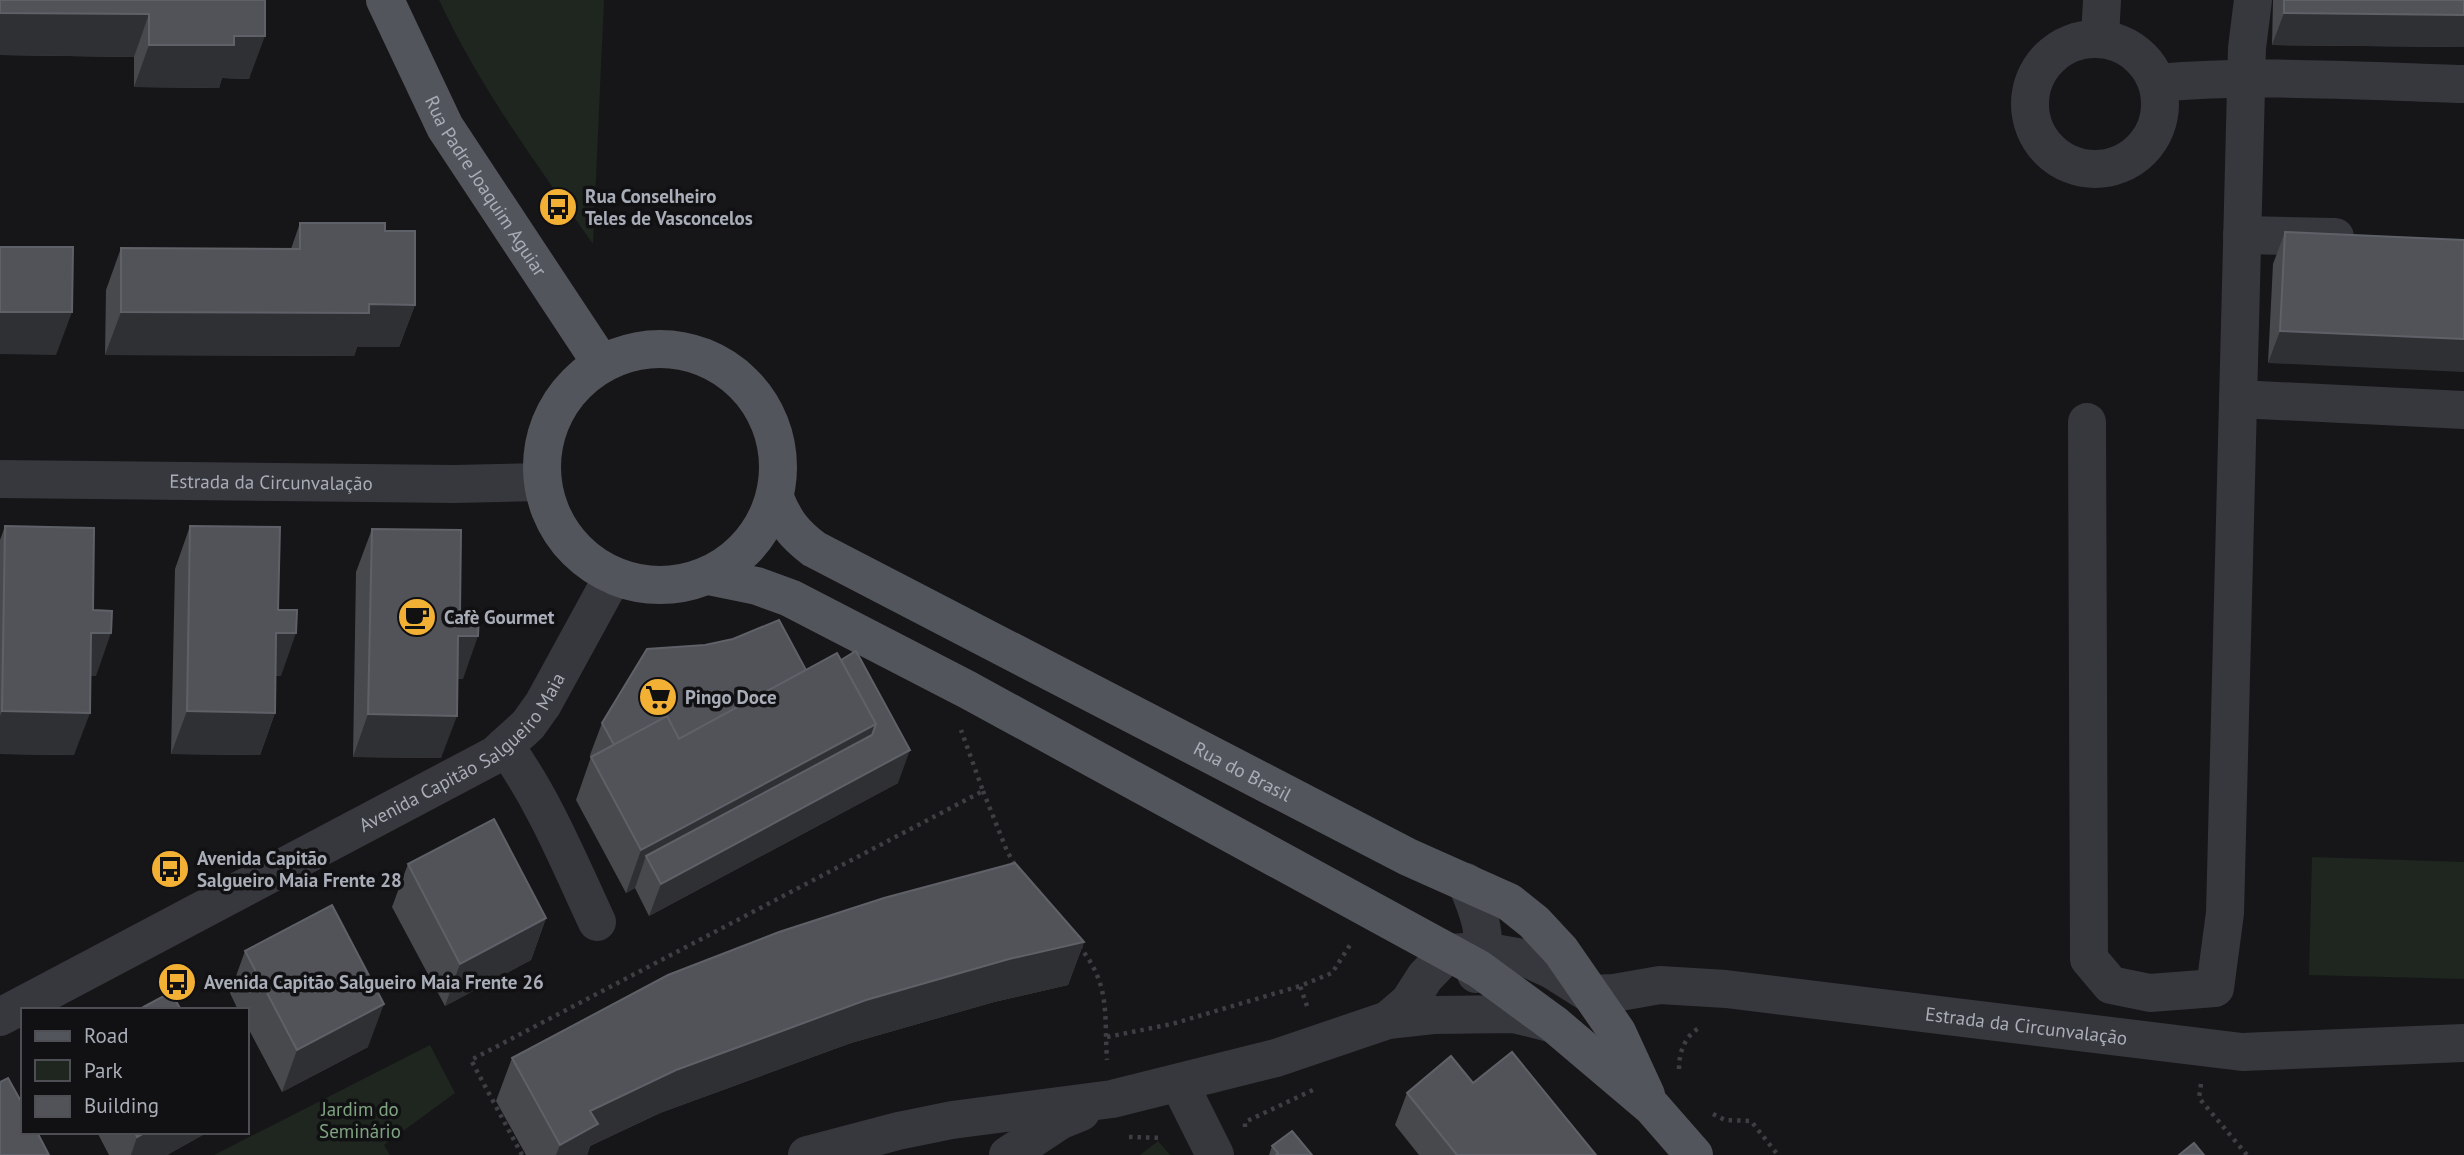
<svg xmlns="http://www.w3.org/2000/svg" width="2464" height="1155" font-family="'PT Sans',sans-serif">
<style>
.green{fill:#1e261f}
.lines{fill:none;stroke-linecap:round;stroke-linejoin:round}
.path{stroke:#3d3f44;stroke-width:4.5;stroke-dasharray:3.5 5;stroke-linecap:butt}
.minor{stroke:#37383d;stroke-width:38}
.major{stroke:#53555c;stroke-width:38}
.wall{fill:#47494d}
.shaded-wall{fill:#2f3033}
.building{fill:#525359;stroke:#5f6168;stroke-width:2}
.labels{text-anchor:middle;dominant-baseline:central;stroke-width:7;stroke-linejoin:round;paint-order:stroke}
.street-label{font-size:19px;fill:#a8adb8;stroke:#111113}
.poi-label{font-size:19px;font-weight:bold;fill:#a8adb8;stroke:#111113;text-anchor:start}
.park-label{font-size:19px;fill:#7fa381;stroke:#111113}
</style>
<rect width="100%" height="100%" fill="#161618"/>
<!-- green -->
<g class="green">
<path d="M439,0h165l-11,244c-56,-79 -113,-156 -154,-244z"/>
<path d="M2312,857l152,5v117l-155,-4z"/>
<path d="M430,1045l25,48 -71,52 6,10h-176z"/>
<path d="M1158,1141l12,14h-30z"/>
</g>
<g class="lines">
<!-- path -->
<g class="path">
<path d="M983,791l24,60 10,18"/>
<path d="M1079,946c32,39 25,68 28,114"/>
<path d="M1307,1006l-7,-20 32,-13 20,-31"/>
<path d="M1107,1037l65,-13 128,-38"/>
<path d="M1679,1069c0,-17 6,-34 22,-42"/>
<path d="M2201,1084l-2,14 48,57"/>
<path d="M1713,1114l12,6 26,1 27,34"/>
<path d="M1245,1127v-5l70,-33"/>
<path d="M1129,1137l34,1"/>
<path d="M522,1155l-51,-95 512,-269 -22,-61"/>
</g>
<!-- minor -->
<g class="minor">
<path d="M2100,38l2,-38"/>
<circle cx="2095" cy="104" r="65"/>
<path d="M2157,83c101,-9 205,-2 307,1"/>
<path d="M2242,235l93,2"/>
<path d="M2238,399l226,11"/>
<path d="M2087,422l2,537 22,26 39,8 65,-5 10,-75 22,-865 6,-48"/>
<path id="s1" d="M0,479l454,5 88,-2"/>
<path d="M505,746c39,54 64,116 92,176"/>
<path d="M1466,882c13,30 25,60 10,92"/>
<path id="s2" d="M0,1017l495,-262 33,-30 15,-21 70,-128"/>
<path id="s3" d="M1388,1020l21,-18 16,-25 23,-24 35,-2 45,8 24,11 38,24 24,-1 46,-8 66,4 516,63 222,-9"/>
<path d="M1179,1083l36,72"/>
<path d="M807,1155l91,-24 54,-11 160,-21 164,-41 112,-38 45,-5 81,-1 40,10"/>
<path d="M1008,1155l53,-35 20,-8"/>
</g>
<!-- major -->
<g class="major">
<path id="s4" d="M385,0l60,127 156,236"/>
<circle cx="660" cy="467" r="118"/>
<path id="s5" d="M775,498c9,23 19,36 39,51l594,308 101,45 25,20 27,29 56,81 29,63"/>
<path d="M708,576l49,10 33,12 178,92 511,279 75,55 98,83 42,48"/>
</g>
</g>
<!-- wall -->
<g class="wall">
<path d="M0,0h265l-16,79 -27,-1 -3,10 -85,-1v-30l-134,-2z"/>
<path d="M2273,0h191v47l-192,-2z"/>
<path d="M300,223l85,8 30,74 -16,42h-42l-3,9 -249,-1 1,-65 15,-42 170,1z"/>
<path d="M2285,232l179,8 -196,123 5,-99z"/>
<path d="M5,526l88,84 3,66h-5l-17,79 -74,-1v-214z"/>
<path d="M190,526l88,84 3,66h-5l-1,37 -15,42 -89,-1 4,-185z"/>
<path d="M372,529l88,83 3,67h-6l-16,79 -88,-1 3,-185z"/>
<path d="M806,670l92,113 -249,133 -14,-28 -9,5 -50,-93 15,-43 -1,-2 12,-32z"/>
<path d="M408,864l138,54 -15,42 -86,46 -53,-99z"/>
<path d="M1084,942l-16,43 -74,17 -143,41 -191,70 -70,33 -3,9h-61l-30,-54 16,-43z"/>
<path d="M245,951l123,96 -86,45 -35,-66v-16h-9l-8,-17z"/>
<path d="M1473,1083l123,72h-177l-24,-30 12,-32z"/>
<path d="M97,1132h111l-41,23h-58z"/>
<path d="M1272,1146l40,9h-43z"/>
</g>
<!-- shaded-wall -->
<g class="shaded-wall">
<path d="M0,13l149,1 -15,43 -134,-2z"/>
<path d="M2284,13l180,2v32l-192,-2z"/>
<path d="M234,36h31l-16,43 -27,-1 -3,10 -85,-1 15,-42z"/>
<path d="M369,304l46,1 -16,42h-42l-3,9 -249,-1 16,-43z"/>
<path d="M0,312h72l-16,43 -56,-1z"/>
<path d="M2280,331l184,8v33l-196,-9z"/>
<path d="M91,633h20l-15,43h-20z"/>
<path d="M276,633h20l-15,43 -20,-1z"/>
<path d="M458,636h20l-15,43 -20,-1z"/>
<path d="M2,711l88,2 -16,42 -74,-1v-38z"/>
<path d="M187,711l88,2 -15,42 -89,-1z"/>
<path d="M368,714l89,2 -16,42 -88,-1z"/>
<path d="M876,724l-16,43 -214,89 -11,32 -9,5 15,-43z"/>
<path d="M910,750l-12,33 -249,133 12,-32z"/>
<path d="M546,918l-15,42 -86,46 15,-42z"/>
<path d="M1084,942l-16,43 -74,17 -143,41 -191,70 -70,33 -3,9h-31l4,-10 30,-34 86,-41 190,-70 143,-41z"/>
<path d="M384,1004l-16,43 -86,45 15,-42z"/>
<path d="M146,1132h62l-41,23h-36l6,-18z"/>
</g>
<!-- building -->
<g class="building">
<path d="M0,0h265v36h-31v9h-85v-31l-149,-1z"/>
<path d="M2284,0h180v15l-180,-2z"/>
<path d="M300,223h85v8h30v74l-46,-1v9l-248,-1v-64l179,1z"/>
<path d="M2285,232l179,8v99l-184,-8z"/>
<path d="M0,247h73l-1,65h-72z"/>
<path d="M5,526l89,2 -1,82 19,1 -1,22h-20l-1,80 -88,-2z"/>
<path d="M190,526l90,1 -2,83h19l-1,23h-20l-1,80 -88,-2z"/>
<path d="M372,529l89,1 -1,82 19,1 -1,23h-20l-1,80 -89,-2z"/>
<path d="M779,620l27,50 -127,69 -12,-23 -53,29 -12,-22 45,-74 58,-4 28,-6z"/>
<path d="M856,651l54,99 -249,134 -15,-28 226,-121 4,-11 -35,-64z"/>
<path d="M837,653l39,71 -235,126 -50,-93 76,-41 12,23z"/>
<path d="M494,819l52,99 -86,46 -52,-100z"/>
<path d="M1015,863l69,79 -75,17 -143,41 -190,70 -86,41 8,13 -38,21 -48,-87 156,-83 111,-43 105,-34z"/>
<path d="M332,905l52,99 -87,46 -52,-99z"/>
<path d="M171,992l10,18h-43z"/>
<path d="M1512,1052l84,103h-139l-50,-62 44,-37 22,27z"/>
<path d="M8,1078l15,27v27h14l12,23h-49v-73z"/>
<path d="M1292,1131l20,24h-36l2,-2 -6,-7z"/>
<path d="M135,1132h11l-9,5z"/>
<path d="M2194,1143l10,12h-25z"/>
</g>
<!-- icons -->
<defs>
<symbol id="bus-disc" viewBox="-11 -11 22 22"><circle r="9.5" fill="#f2b134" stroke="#111113"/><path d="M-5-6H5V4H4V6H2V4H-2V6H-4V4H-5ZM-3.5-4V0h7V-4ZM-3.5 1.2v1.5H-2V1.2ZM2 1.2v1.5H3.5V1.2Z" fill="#111"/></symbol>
<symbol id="cafe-disc" viewBox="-11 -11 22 22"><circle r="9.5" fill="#f2b134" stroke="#111113"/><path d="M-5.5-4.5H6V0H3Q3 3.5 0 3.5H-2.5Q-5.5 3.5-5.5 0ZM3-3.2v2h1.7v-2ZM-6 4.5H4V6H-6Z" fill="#111"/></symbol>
<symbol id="supermarket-disc" viewBox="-11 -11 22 22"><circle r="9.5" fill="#f2b134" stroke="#111113"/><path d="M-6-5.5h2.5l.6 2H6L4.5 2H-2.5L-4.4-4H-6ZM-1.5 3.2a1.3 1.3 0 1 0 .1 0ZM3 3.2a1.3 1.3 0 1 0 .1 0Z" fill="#111"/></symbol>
</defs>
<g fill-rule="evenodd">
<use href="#bus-disc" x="536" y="185" width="44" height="44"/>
<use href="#cafe-disc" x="395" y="595" width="44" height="44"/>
<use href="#supermarket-disc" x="636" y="675" width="44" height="44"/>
<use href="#bus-disc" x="148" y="847" width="44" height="44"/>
<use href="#bus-disc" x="155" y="960" width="44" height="44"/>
</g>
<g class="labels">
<!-- street labels -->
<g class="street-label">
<text stroke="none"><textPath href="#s4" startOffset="212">Rua Padre Joaquim Aguiar</textPath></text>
<text stroke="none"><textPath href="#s1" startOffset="271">Estrada da Circunvalação</textPath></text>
<text stroke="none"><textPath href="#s2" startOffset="536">Avenida Capitão Salgueiro Maia</textPath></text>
<text stroke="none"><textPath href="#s5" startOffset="548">Rua do Brasil</textPath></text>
<text stroke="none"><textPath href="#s3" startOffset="682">Estrada da Circunvalação</textPath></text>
</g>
<!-- poi labels -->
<g class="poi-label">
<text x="585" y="196">Rua Conselheiro<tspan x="585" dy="22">Teles de Vasconcelos</tspan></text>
<text x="444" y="617">Cafè Gourmet</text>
<text x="685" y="697">Pingo Doce</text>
<text x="197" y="858">Avenida Capitão<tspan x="197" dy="22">Salgueiro Maia Frente 28</tspan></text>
<text x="204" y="982">Avenida Capitão Salgueiro Maia Frente 26</text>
</g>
<!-- park labels -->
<g class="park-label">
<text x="360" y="1109">Jardim do<tspan x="360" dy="22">Seminário</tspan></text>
</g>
</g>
<!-- legend -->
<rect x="21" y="1008" width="228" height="126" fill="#111113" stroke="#4d4f55" stroke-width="2"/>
<rect x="35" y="1031" width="35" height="10" fill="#53555c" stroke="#4d4f55" stroke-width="2"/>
<text x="84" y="1043" font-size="21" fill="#a8adb8">Road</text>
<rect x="35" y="1060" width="35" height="21" fill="#1e261f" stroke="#4d4f55" stroke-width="2"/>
<text x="84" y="1078" font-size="21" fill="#a8adb8">Park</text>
<rect x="35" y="1096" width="35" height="21" fill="#525359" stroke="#4d4f55" stroke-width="2"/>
<text x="84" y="1113" font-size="21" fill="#a8adb8">Building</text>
</svg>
